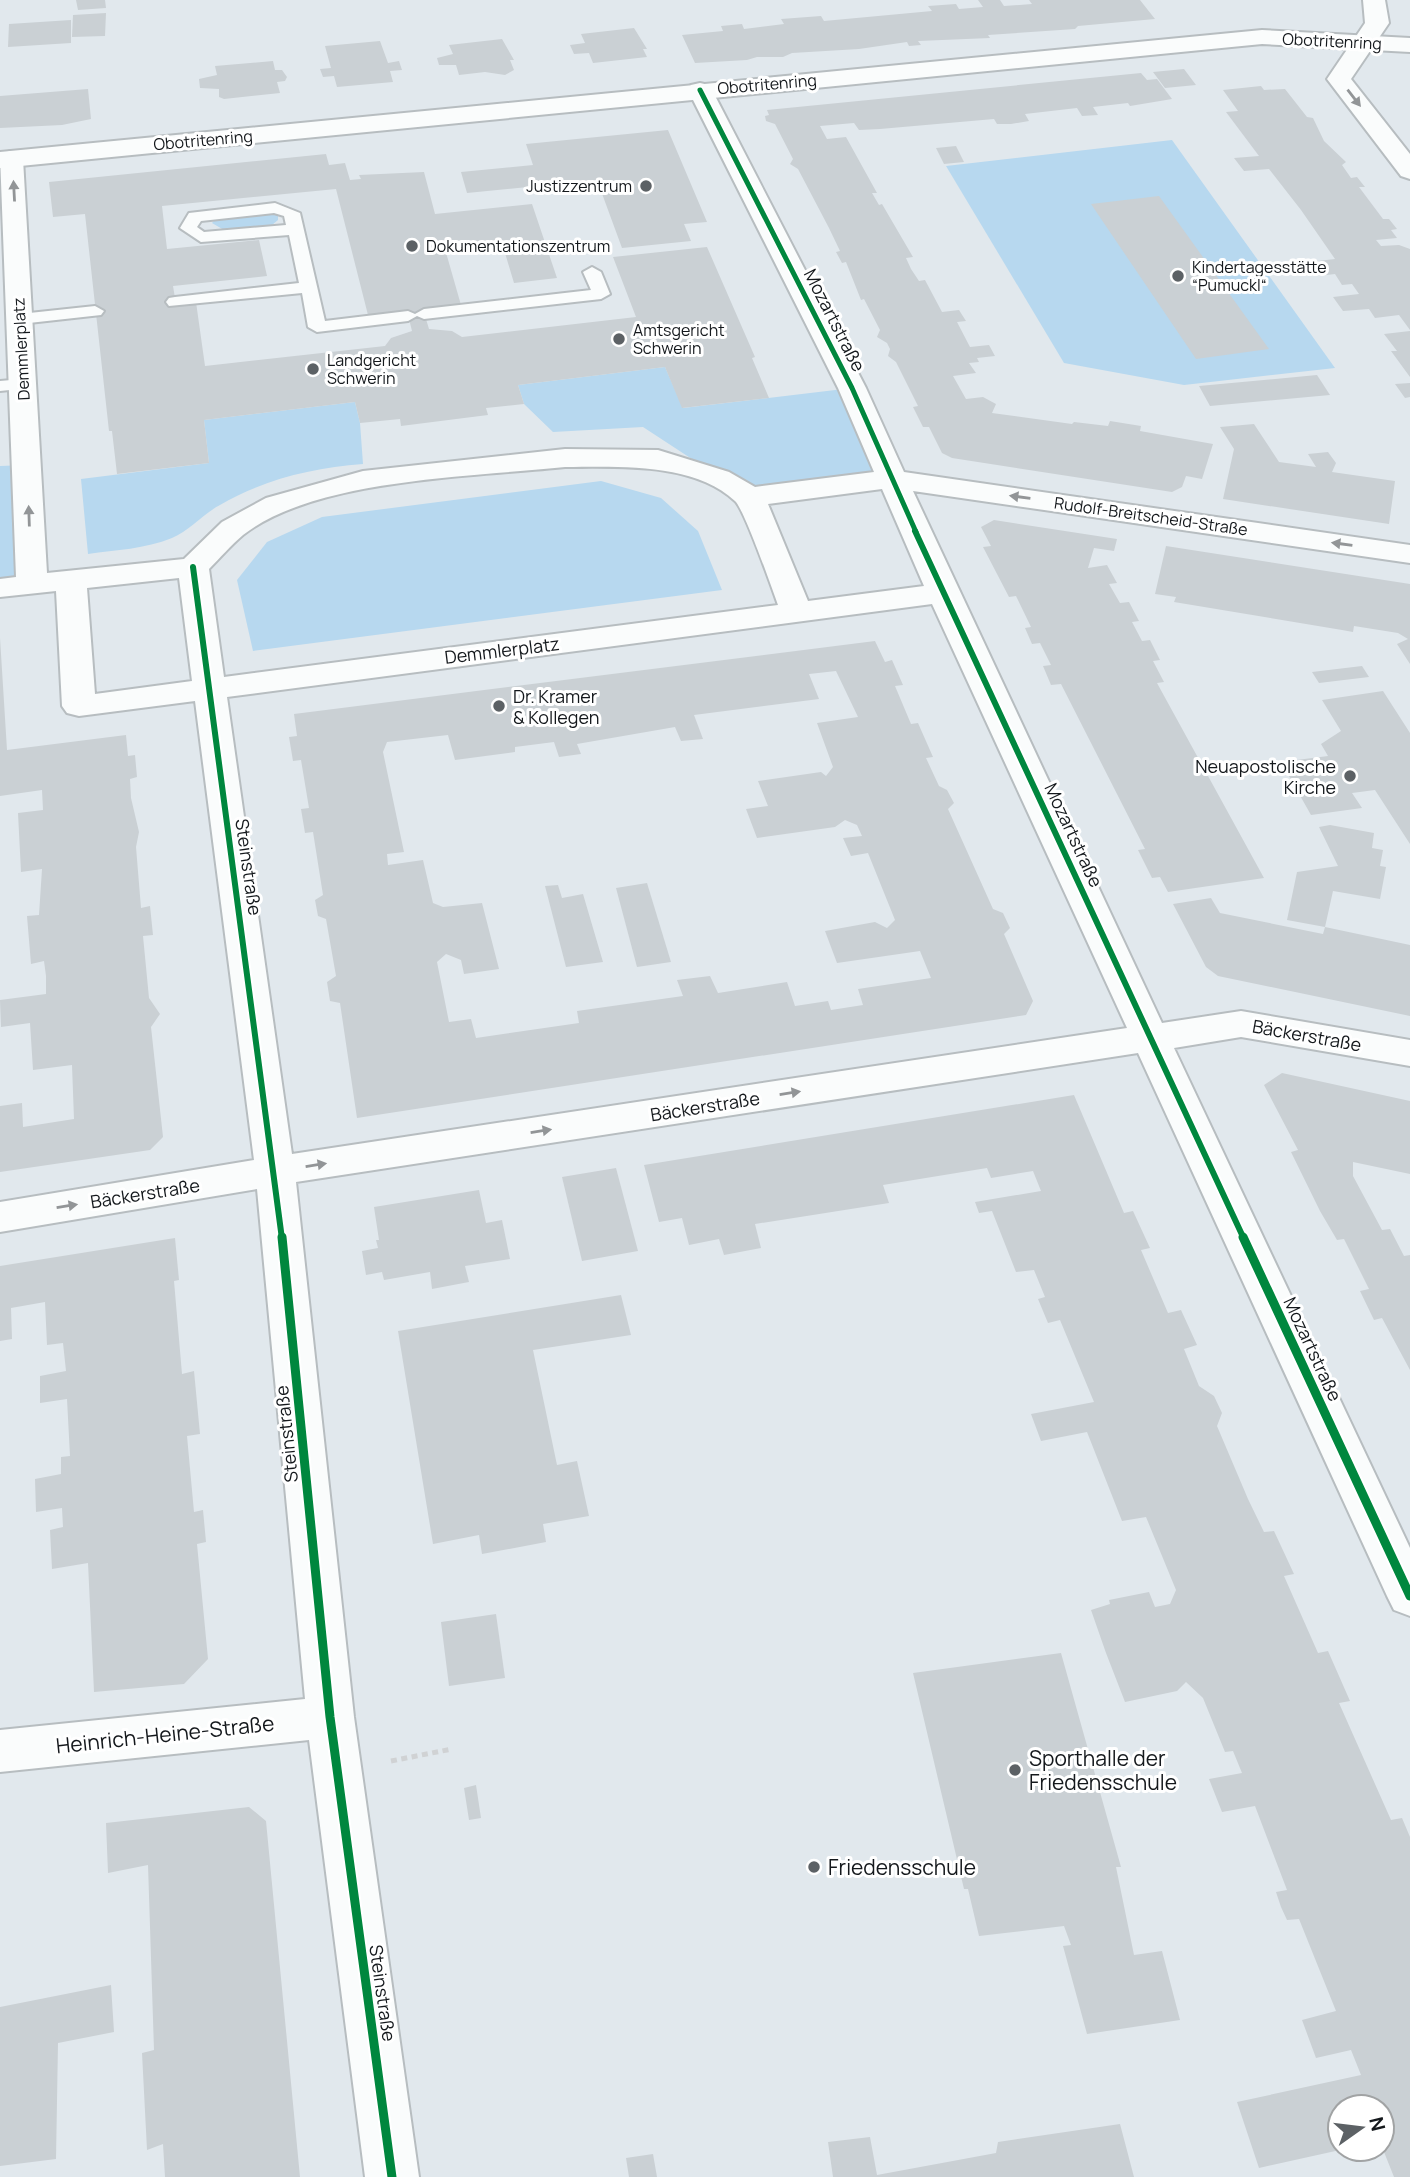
<svg xmlns="http://www.w3.org/2000/svg" width="1410" height="2177" font-family="Manrope,sans-serif">
<style>
.green{fill:#b7d8ef}
.building{fill:#cad0d4;fill-rule:evenodd}
.lines{fill:none;stroke-linecap:round;stroke-linejoin:round}
.lane-casing{stroke:#b7bdc0;stroke-width:4}
.street-casing{stroke:#b7bdc0;stroke-width:4}
.secondary-casing{stroke:#b7bdc0;stroke-width:4}
.path{stroke:#d0d2d4;stroke-width:5;stroke-dasharray:6 4.5;stroke-linecap:butt}
.lane{fill:#fafcfc;fill-rule:evenodd}
.street{fill:#fafcfc;fill-rule:evenodd}
.secondary{fill:#fafcfc;fill-rule:evenodd}
.cycleway-far2-casing{stroke:#fff;stroke-width:8}
.cycleway-far1-casing{stroke:#fff;stroke-width:10}
.cycleway-casing{stroke:#fff;stroke-width:13}
.cycleway-far2{stroke:#00873e;stroke-width:5}
.cycleway-far1{stroke:#00873e;stroke-width:6}
.cycleway{stroke:#00873e;stroke-width:9}
.oneway{fill:#929597}
.poi-dot{fill:#5c6165;stroke:#fff;stroke-width:2.5}
.labels{text-anchor:middle;dominant-baseline:central;stroke-width:6;stroke-linejoin:round;paint-order:stroke}
.far-street-label{font-size:16px;fill:#14181c;stroke:#fff}
.far-poi-label{font-size:16px;fill:#14181c;stroke:#fff;text-anchor:start}
.street-label{font-size:18px;fill:#14181c;stroke:#fff}
.poi-label{font-size:18px;fill:#14181c;stroke:#fff;text-anchor:start}
.near-street-label{font-size:21px;fill:#14181c;stroke:#fff}
.near-poi-label{font-size:21px;fill:#14181c;stroke:#fff;text-anchor:start}
</style>
<rect width="100%" height="100%" fill="#e1e8ed"/>
<!-- green -->
<g class="green">
<path d="M1172,140l163,228 -151,17 -120,-22 -118,-197z"/>
<path d="M270,213l8,3v4l-6,5 -48,5 -12,-7 4,-5z"/>
<path d="M665,367l18,41 169,-20 39,91 -141,18 -107,-70 -90,5 -29,-28 -6,-19z"/>
<path d="M355,402l5,21 3,41c-51,4 -98,15 -143,41 -17,9 -31,26 -48,33 -27,11 -56,12 -84,16l-7,-75 128,-16 -5,-43z"/>
<path d="M26,465l6,120h-32v-119z"/>
<path d="M601,481l60,17 37,33 24,59 -469,61 -16,-71 30,-38 55,-25z"/>
</g>
<!-- building -->
<g class="building">
<path d="M76,0h29l1,8 -28,2z"/>
<path d="M978,0h22l4,6 28,-2 -3,-4h111l15,19 -77,7 -3,3 -87,6 2,3 -72,3 3,4 -12,1 -2,-4 -48,7 -67,4 -9,4h-26l-10,3 -52,3 -13,-28 41,-4 -2,-5 21,-2 2,5 40,-5 -3,-5 40,-3 3,5 108,-10 -4,-5 28,-2 3,5 24,-2z"/>
<path d="M106,13l-1,23 -33,1 1,-22z"/>
<path d="M71,20v23l-63,4 1,-23z"/>
<path d="M634,28l13,21h-4l4,8 -54,6 -4,-10 -15,1 -4,-9 15,-2 -4,-9z"/>
<path d="M502,39l12,21h-4l4,10 -9,5 -20,-3 -26,3 -3,-10h-17l-2,-7 16,-4 -4,-9z"/>
<path d="M380,41l8,22 11,-2 3,9 -12,1 3,11 -56,5 -3,-11 -11,1 -3,-8 11,-1 -6,-22z"/>
<path d="M273,61l2,9h7l5,7 -2,4 -8,1 3,11 -56,6 -5,-2v-8l-19,-1 -1,-9 18,-4 -2,-9z"/>
<path d="M1184,69l12,16 -31,3 -12,-16z"/>
<path d="M1141,73l6,7 10,-1 15,20 -42,7 -2,-3 -35,4 5,8 -16,1 -5,-8 -52,6 4,7 -18,3h-14l-3,-5 -114,10 -21,1 -5,-7 -34,3 7,13 19,-2 31,56h-5l7,12 3,-1 31,53 -7,1 5,11 8,12 6,-1 17,32 17,-2 7,11 -9,1 13,25 19,-2 6,11 -18,2 2,4 -10,1 7,10 -23,3 13,23 17,-2 13,7 -4,9 80,11 2,-2 34,4 2,-5 31,5 -1,5 73,13 -11,35 -16,-3 -4,11 -10,5 -220,-34 -10,-5 -13,-26h-6l-10,-20 5,-1 -22,-44 -8,-6 2,-7 -3,-6 -10,-6 3,-7 -16,-31 -3,1 -15,-38 -4,1 -6,-11 4,-1 -11,-23 -31,-59 -8,-5 3,-5 -18,-35 -9,-3 -1,-5 4,-1 -2,-5z"/>
<path d="M1261,86l3,4 21,-1 22,28 6,1 11,23 22,21 -4,3 9,13 6,-1 8,10h-6l24,32h6l8,10 -6,1 6,8 -21,2 5,6 18,-1 11,4v81l-11,-15 -24,3 -6,-9 -26,2 -10,-14 26,-3 -7,-10 -10,1 -7,-11 -16,2 -10,-14 26,-3 -34,-49 -32,-41 -25,2 -10,-13 25,-2 -33,-44 12,-1 -15,-21z"/>
<path d="M88,89l3,30 -29,6 -62,3v-32z"/>
<path d="M668,130l39,92 -23,2 7,17 -69,7 -25,-68 -130,13 -6,-21 72,-7 -7,-21z"/>
<path d="M956,146l8,16 -20,2 -8,-16z"/>
<path d="M326,154l3,11 16,-2 5,17 11,-1 -2,-4 65,-3 11,42 97,-10 25,74 -43,5 -12,-40 -57,6 16,56 -38,4 6,20 23,2 10,6 174,-20 -23,-60 94,-10 48,110 -3,1 17,40 -87,10 -17,-41 -147,18 6,19 -38,4 2,7 -87,11 -1,-7 -40,4 -5,-21 -151,18 5,43 -92,11 -5,-43h-3l-24,-217 -32,3 -4,-35zM336,189l32,126 39,-4 5,20 -21,7 -6,8 -180,20 -9,-64 -20,2 -3,-18 94,-10 -8,-36 -92,9 -5,-43z"/>
<path d="M1159,196l110,153 -73,10 -105,-155z"/>
<path d="M1410,331v46l-19,-26h6l-13,-17z"/>
<path d="M1317,375l13,20 -120,11 -11,-20z"/>
<path d="M1410,383v14l-5,1 -10,-14z"/>
<path d="M1254,424l25,38 37,5 -8,-13 20,-2 8,11 -4,9 63,9 -6,43 -166,-25 11,-50 -14,-22z"/>
<path d="M994,520l123,19 -3,12 -20,-3 -6,20 19,-3 10,18 -8,1 11,19 9,-1 10,19 -7,1 10,19 8,-1 10,20 -7,1 11,21 -7,1 107,195 -96,14 -8,-15 -8,1 -14,-28 7,-1 -84,-165 -10,1 -8,-19 8,-1 -11,-22 -8,1 -7,-16 6,-1 -15,-31 -7,1 -26,-50 8,-1 -10,-19z"/>
<path d="M1166,546l244,38v80l-13,-20 11,-5 -10,-6 -44,-7 -1,6 -11,-2 -168,-28 2,-5 -21,-3z"/>
<path d="M0,638l7,112 119,-15 2,21 7,-1 2,22 -7,2 1,19 8,34 -3,15 5,61 9,-2 3,29 -10,1 6,62 11,16 -9,13 12,110 -13,13 -150,22v-66l22,-3 1,24 51,-8 -2,-54 -39,5 -3,-47 -29,4 -1,-27 46,-6v-18l-2,-15 -13,3 -4,-48 12,-1 3,-46 -21,3 -3,-59 25,-3 -1,-20 -42,6z"/>
<path d="M875,641l10,21 7,-2 11,25 -8,1 16,38 7,-1 15,34 -7,1 13,28 8,4 7,13 -6,6 45,100 10,4 7,15 -6,6 29,67 -7,14 -669,103 -17,-115 -10,-2 -3,-19 9,-6 -10,-57 -8,-3 -3,-16 8,-5 -10,-63 -8,1 -4,-24 8,-1 -8,-48 -8,1 -4,-24 8,-1 -3,-22zM836,671l22,46 -41,6 16,44 -7,9 -5,-4 -63,9 10,25 -22,3 11,29 78,-11 10,-7 12,5 5,11 -19,2 8,18 17,-3 27,67 -8,8 -12,-6 -50,9 12,32 83,-12 11,27 -73,11 5,16 -32,5 -3,-9 -33,5 -8,-24 -69,11 -8,-17 -33,4 6,16 -106,15 2,12 -103,15 -5,-19 -22,3 -12,-60 9,-8 15,6 3,14 35,-5 -17,-66 -39,4 -10,-4 -10,-43 -35,5 -1,-11 17,-2 -21,-100 4,-10 61,-7 7,25 60,-8v-5l39,-5 5,15 22,-3 -4,-10 98,-17 6,14 22,-2 -9,-24 125,-16 -10,-25z"/>
<path d="M1362,666l7,11 -50,6 -7,-11z"/>
<path d="M1383,691l27,42v111l-35,-54 -23,3 10,15 -51,7 -30,-53 47,-6 -7,-12 20,-13 -19,-31z"/>
<path d="M1330,825l44,8 -2,15 11,2 -3,16 6,1 -6,32 -47,-8 -8,36 85,18v71l-192,-40 -12,-9 -33,-63 38,-6 9,15 103,21 2,-7 -38,-7 10,-48 41,-6 -19,-39z"/>
<path d="M647,883l24,79 -34,5 -21,-79z"/>
<path d="M558,885l4,13 21,-4 20,68 -37,5 -21,-81z"/>
<path d="M1282,1073l128,28v73l-57,-12v14l29,54 8,-1 14,27 6,-1v115l-28,-52 -8,2 -14,-29 9,-2 -25,-50 -7,1 -17,-29 -29,-59 7,-2 -34,-65z"/>
<path d="M1074,1095l50,118 9,-2 17,37 -9,2 27,63 13,-3 16,35 -13,4 15,37 15,10 8,17 -5,13 31,73 16,33 10,-1 20,43 -10,2 34,77 10,-2 22,50 -11,2 52,117 11,-2 8,19v340h-16l-12,-30v-40h-42v43l-81,18 -22,-66 124,-27 -10,-25 -35,8 -14,-38 34,-9 -37,-92 -12,1 -6,-13 -5,-15 11,-2 -32,-84 -33,6 -13,-33 33,-6 -9,-22 -8,1 -22,-54 -17,-16 -9,9 -52,11 -19,-49 -15,-43 19,-6 -1,-4 40,-8 6,15 15,-3 6,-14 -30,-73 -24,4 -35,-89 -46,9 -10,-27 63,-12 -34,-82 -12,3 -10,-24 7,-2 -11,-27 -18,2 -24,-61 -13,2 -4,-11 66,-11 -8,-20 -42,7 -4,-10 -104,17 6,18 -134,21 6,24 -37,7 -5,-16 -30,6 -7,-27 -23,4 -15,-57z"/>
<path d="M616,1168l22,83 -56,10 -20,-84z"/>
<path d="M479,1190l7,33 16,-3 8,39 -45,7 4,16 -37,7 -2,-17 -46,8 -2,-8 -16,3 -4,-24 16,-3 -2,-8h3l-5,-33z"/>
<path d="M175,1238l4,42 -5,1 8,93 12,-3 6,63 -13,2 7,76 9,-2 3,32 -9,2 11,115 -24,25 -90,8 -6,-129 -36,6 -2,-39 13,-3 -1,-19 -26,4 -1,-33 26,-5v-17l9,-1 -3,-57 -27,4v-27l26,-5 -3,-28 -16,2 -2,-43 -34,6 1,31 -12,2v-75z"/>
<path d="M621,1295l10,40 -98,15 24,115 20,-4 12,55 -46,8 3,18 -64,12 -3,-19 -46,9 -35,-213z"/>
<path d="M496,1614l9,64 -56,8 -8,-64z"/>
<path d="M1061,1653l60,214h-5l18,88 28,-4 18,69 -93,14 -24,-88 8,-1 -7,-19 -85,10 -11,-47h-4l-51,-216z"/>
<path d="M476,1785l5,33 -12,2 -5,-32z"/>
<path d="M249,1807l17,14 34,356h-135l-2,-33 -16,6 -5,-97 12,-3 -6,-185 -40,8 -2,-50z"/>
<path d="M111,1985l3,47 -56,11 -2,116 -56,7v-159z"/>
<path d="M1120,2124l14,53h-301l-5,-35 42,-5 7,38 119,-22 2,-11z"/>
<path d="M653,2154l4,23h-28l-3,-19z"/>
</g>
<g class="lines">
<defs>
<g id="lane">
<path d="M275,203l25,10 25,108 83,-10 7,3 9,-5 167,-19 -8,-18 9,-5 9,5 9,22 -9,5 -177,20 -7,-3 -9,5 -91,11 -9,-5 -6,-34 -133,13 -3,-4 3,-4 6,-1 124,-14 -10,-48 -88,7 -21,-14 9,-15zM274,213l10,3 2,9 -82,7 -7,-5 4,-6z"/>
<path d="M95,306l9,5 -3,4 -81,9 -9,-5 9,-5z"/>
<path d="M23,379l9,5 -3,4 -29,3v-10z"/>
</g>
<g id="street">
<path d="M1363,0h22l4,23 -38,56 59,75v25l-9,-3 -74,-97 38,-56z"/>
<path d="M700,83l9,2 3,5 154,298 38,84 506,73v18l-497,-72 249,532 79,-12 169,29v26l-169,-29 -67,11 236,500v68l-16,-6 -7,-14 -249,-543 -842,129 58,535 65,460h-54l-56,-437 -309,32v-42l305,-31 -48,-510 -257,43v-30l254,-42 -59,-459 -116,15 -12,-3 -5,-7 -6,-115 -56,6v-18l16,-2 -16,-422 10,-4 9,3 4,5 24,414 137,-14 38,-37 44,-24 97,-27 202,-22 93,1 71,22 26,15 119,-15 -36,-84 -150,-298 3,-5zM565,467c53,0 128,-5 170,34 9,8 37,87 43,104l-554,72 -15,-108c11,-11 22,-24 34,-34 73,-57 231,-58 322,-68zM882,489l42,97 -116,15 -40,-97zM179,578l13,103 -97,13 -8,-106zM932,604l195,424 -835,126 -65,-457z"/>
</g>
<path id="secondary" d="M1262,30l148,8v14l-148,-8 -1262,124v-16z"/>
</defs>
<!-- lane casing -->
<use href="#lane" class="lane-casing"/>
<!-- street casing -->
<use href="#street" class="street-casing"/>
<!-- secondary casing -->
<use href="#secondary" class="secondary-casing"/>
<!-- path -->
<path class="path" d="M391,1761l61,-12"/>
<!-- lane -->
<use href="#lane" class="lane"/>
<!-- street -->
<use href="#street" class="street"/>
<!-- secondary -->
<use href="#secondary" class="secondary"/>
<defs>
<path id="cycleway-far2" d="M700,90l152,298 64,144"/>
<g id="cycleway-far1">
<path d="M915,531l329,708"/>
<path d="M193,567l89,672"/>
</g>
<g id="cycleway">
<path d="M282,1237l48,480 62,460"/>
<path d="M1243,1237l167,359"/>
</g>
</defs>
<!-- cycleway-far2 casing -->
<use href="#cycleway-far2" class="cycleway-far2-casing"/>
<!-- cycleway-far1 casing -->
<use href="#cycleway-far1" class="cycleway-far1-casing"/>
<!-- cycleway casing -->
<use href="#cycleway" class="cycleway-casing"/>
<!-- cycleway-far2 -->
<use href="#cycleway-far2" class="cycleway-far2"/>
<!-- cycleway-far1 -->
<use href="#cycleway-far1" class="cycleway-far1"/>
<!-- cycleway -->
<use href="#cycleway" class="cycleway"/>
</g>
<!-- one-way arrows -->
<defs><path id="oneway-solid" d="M-6-.8H1V-3.2L6.5 0L1 3.2V.8H-6Z" transform="scale(1.75)"/></defs>
<g class="oneway">
<use href="#oneway-solid" transform="translate(1354 98) rotate(52)"/>
<use href="#oneway-solid" transform="translate(14 191) rotate(-93)"/>
<use href="#oneway-solid" transform="translate(1020 497) rotate(-172)"/>
<use href="#oneway-solid" transform="translate(29 516) rotate(-92)"/>
<use href="#oneway-solid" transform="translate(1342 544) rotate(-172)"/>
<use href="#oneway-solid" transform="translate(790 1093) rotate(-9)"/>
<use href="#oneway-solid" transform="translate(541 1131) rotate(-9)"/>
<use href="#oneway-solid" transform="translate(316 1165) rotate(-9)"/>
<use href="#oneway-solid" transform="translate(67 1206) rotate(-9)"/>
</g>
<!-- markers -->
<g class="poi-dot">
<circle cx="646" cy="186" r="7"/>
<circle cx="412" cy="246" r="7"/>
<circle cx="1178" cy="276" r="7"/>
<circle cx="619" cy="339" r="7"/>
<circle cx="313" cy="369" r="7"/>
<circle cx="499" cy="706" r="7"/>
<circle cx="1350" cy="776" r="7"/>
<circle cx="1015" cy="1770" r="7"/>
<circle cx="814" cy="1867" r="7"/>
</g>
<g class="labels">
<!-- far-street labels -->
<g class="far-street-label">
<text transform="translate(1332 41) rotate(3)">Obotritenring</text>
<text transform="translate(767 84) rotate(-5)">Obotritenring</text>
<text transform="translate(203 140) rotate(-5)">Obotritenring</text>
<text transform="translate(21 349) rotate(-93)">Demmlerplatz</text>
<text transform="translate(1151 516) rotate(8)">Rudolf-Breitscheid-Straße</text>
</g>
<!-- far-poi labels -->
<g class="far-poi-label">
<text x="632" y="186" text-anchor="end">Justizzentrum</text>
<text x="426" y="246">Dokumentationszentrum</text>
<text x="1192" y="267">Kindertagesstätte<tspan x="1192" dy="18">“Pumuckl“</tspan></text>
<text x="633" y="330">Amtsgericht<tspan x="633" dy="18">Schwerin</tspan></text>
<text x="327" y="360">Landgericht<tspan x="327" dy="18">Schwerin</tspan></text>
</g>
<!-- street labels -->
<g class="street-label">
<text transform="translate(835 320) rotate(63)">Mozartstraße</text>
<text transform="translate(502 650) rotate(-7)">Demmlerplatz</text>
<text transform="translate(1074 835) rotate(65)">Mozartstraße</text>
<text transform="translate(249 867) rotate(82)">Steinstraße</text>
<text transform="translate(1307 1035) rotate(10)">Bäckerstraße</text>
<text transform="translate(705 1106) rotate(-9)">Bäckerstraße</text>
<text transform="translate(145 1193) rotate(-9)">Bäckerstraße</text>
<text transform="translate(1313 1349) rotate(65)">Mozartstraße</text>
<text transform="translate(286 1434) rotate(-96)">Steinstraße</text>
<text transform="translate(383 1993) rotate(82)">Steinstraße</text>
</g>
<!-- poi labels -->
<g class="poi-label">
<text x="513" y="696">Dr. Kramer<tspan x="513" dy="21">&amp; Kollegen</tspan></text>
<text x="1336" y="766" text-anchor="end">Neuapostolische<tspan x="1336" dy="21">Kirche</tspan></text>
</g>
<!-- near-street labels -->
<g class="near-street-label">
<text transform="translate(165 1734) rotate(-6)">Heinrich-Heine-Straße</text>
</g>
<!-- near-poi labels -->
<g class="near-poi-label">
<text x="1029" y="1758">Sporthalle der<tspan x="1029" dy="24">Friedensschule</tspan></text>
<text x="828" y="1867">Friedensschule</text>
</g>
</g>
<!-- north arrow -->
<g transform="translate(1361 2128) rotate(76)"><circle r="33" fill="#ffffff" stroke="#a1a3a4" stroke-width="2"/>
<path d="M0-5L12 26L0 18L-12 26Z" fill="#5c6165"/>
<text y="-10" font-size="19" font-weight="bold" text-anchor="middle" fill="#14181c">N</text>
</g>
</svg>
